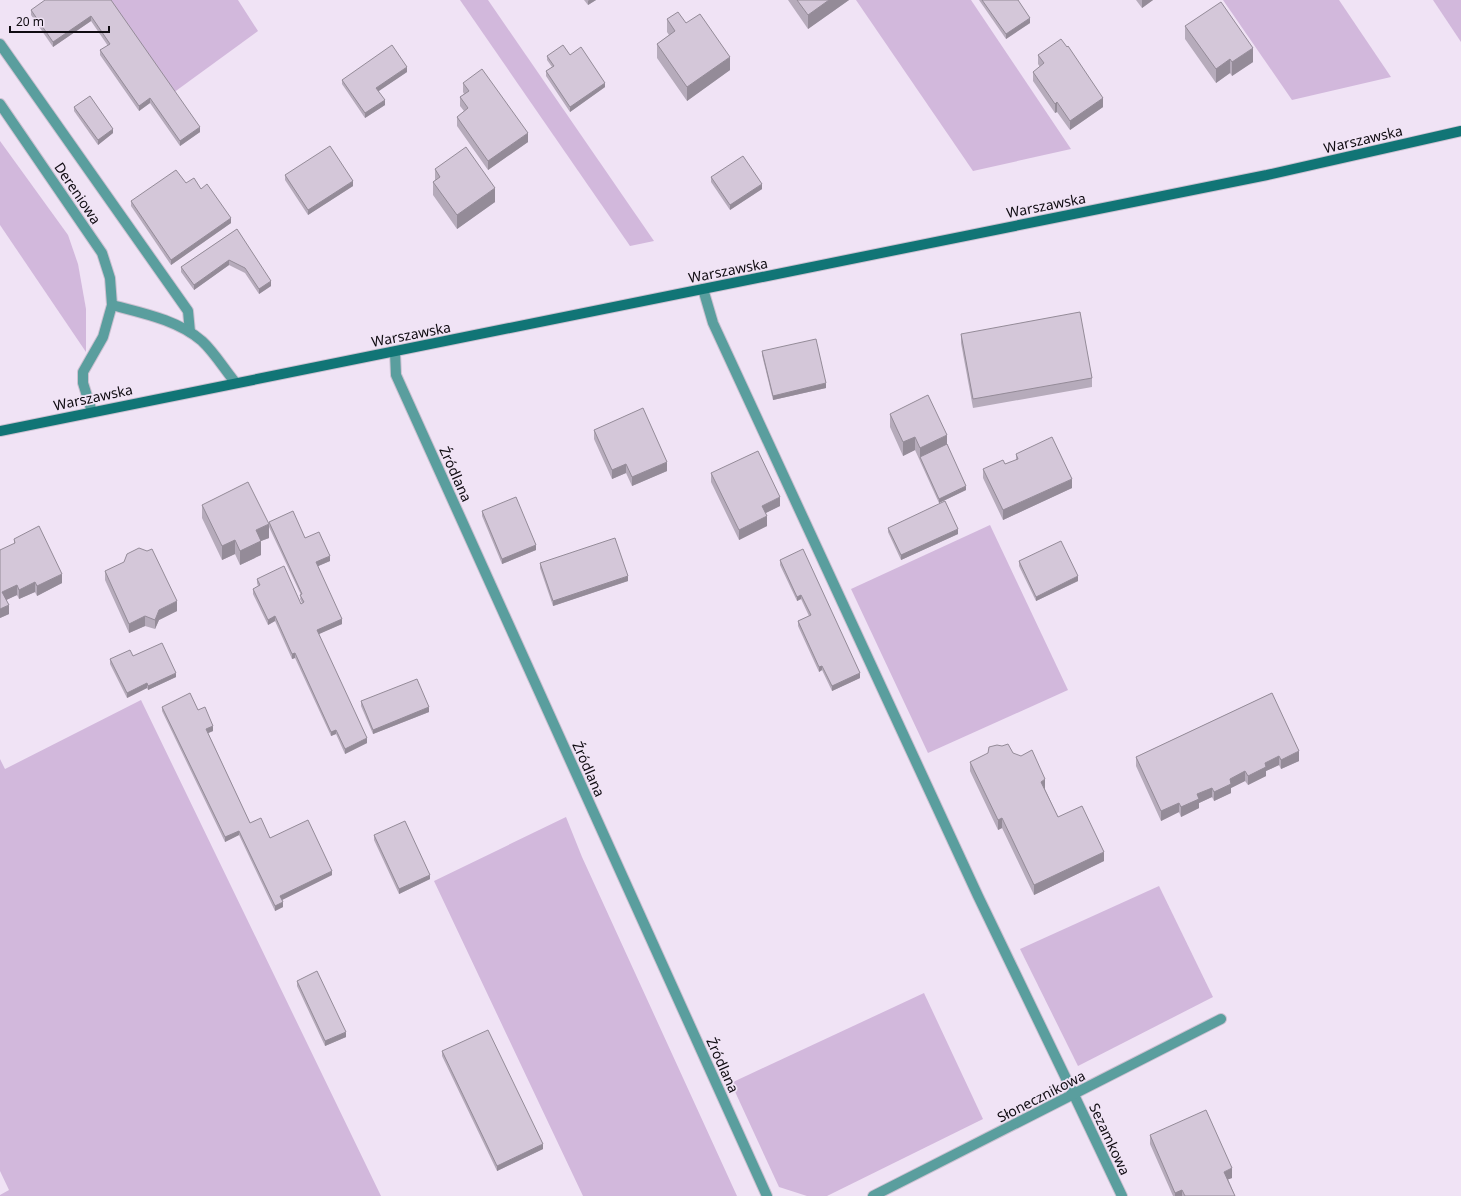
<svg xmlns="http://www.w3.org/2000/svg" width="1461" height="1196" font-family="'Noto Sans',sans-serif">
<style>
.green{fill:#d2b8dc}
.lines{fill:none;stroke-linecap:round;stroke-linejoin:round}
.service-casing{stroke:#ccc1d1;stroke-width:12}
.minor-casing{stroke:#ccc1d1;stroke-width:12}
.secondary-casing{stroke:#ccc1d1;stroke-width:12}
.service{stroke:#5a9e9e;stroke-width:10}
.minor{stroke:#5a9e9e;stroke-width:10}
.secondary{stroke:#117576;stroke-width:10}
.wall{fill:#b6abbb}
.shaded-wall{fill:#948b98}
.building{fill:#d4c7d9;stroke:#948b98}
.labels{text-anchor:middle;dominant-baseline:central;stroke-width:3.5;stroke-linejoin:round;paint-order:stroke}
.street-label{font-size:14px;fill:#100c12;stroke:#f0e3f5}
</style>
<rect width="100%" height="100%" fill="#f0e3f5"/>
<!-- green -->
<g class="green">
<path d="M108,0h130l20,31 -85,62z"/>
<path d="M460,0h28l166,241 -24,5z"/>
<path d="M856,0h115l100,149 -98,22z"/>
<path d="M1223,0h116l52,77 -99,23z"/>
<path d="M1433,0h28v42z"/>
<path d="M0,141l68,94 10,29 8,45v43l-86,-127z"/>
<path d="M990,525l78,165 -140,63 -77,-164z"/>
<path d="M141,700l240,496h-381v-1l9,-5 -9,-19v-412l5,10z"/>
<path d="M566,817l16,40 155,339h-154l-149,-315z"/>
<path d="M1159,886l54,111 -135,69 -58,-117z"/>
<path d="M924,993l59,126 -156,77h-20l-28,-9 -48,-104z"/>
</g>
<g class="lines">
<defs>
<g id="service">
<path d="M0,44l188,267 2,21"/>
<path d="M703,289l10,34 265,573 96,199"/>
</g>
<g id="minor">
<path d="M0,104l102,149 8,25 2,27 -9,32 -20,35v11l9,29"/>
<path d="M112,305c30,8 66,15 90,36 12,11 23,29 33,41"/>
<path d="M395,352l1,23 371,821"/>
<path d="M1074,1095l48,101"/>
<path d="M873,1196l348,-177"/>
</g>
<path id="secondary" d="M0,431l1267,-256 194,-44"/>
</defs>
<!-- service casing -->
<use href="#service" class="service-casing"/>
<!-- minor casing -->
<use href="#minor" class="minor-casing"/>
<!-- secondary casing -->
<use href="#secondary" class="secondary-casing"/>
<!-- service -->
<use href="#service" class="service"/>
<!-- minor -->
<use href="#minor" class="minor"/>
<!-- secondary -->
<use href="#secondary" class="secondary"/>
</g>
<!-- wall -->
<g class="wall">
<path d="M111,0l89,132 -20,14 -30,-43 -11,8 -39,-56v-5l8,-4 -17,-25 -38,26 -22,-32v-5z"/>
<path d="M584,0h12l-8,5z"/>
<path d="M788,0h61l-41,29z"/>
<path d="M979,0h39l12,23 -24,16z"/>
<path d="M1136,0h17l-11,8z"/>
<path d="M667,19l19,4 44,47 -43,31 -30,-43v-14l12,-9 -2,-3z"/>
<path d="M1185,26l68,36 -21,14 -2,-3 -14,10 -31,-44z"/>
<path d="M570,55l35,32 -35,25 -24,-36v-5l6,-4 -5,-7v-4z"/>
<path d="M1038,55l65,52 -33,23 -13,-18 -2,1 -22,-32v-9l7,-5 -2,-3z"/>
<path d="M407,72l-29,19 7,14 -20,13 -23,-34v-4z"/>
<path d="M463,83l65,59 -40,28 -31,-44v-9l7,-6 -4,-5v-9l4,-3 -1,-2z"/>
<path d="M74,107l39,26 -15,12 -24,-34z"/>
<path d="M435,169l60,33 -38,27 -24,-34v-13l2,-2z"/>
<path d="M285,175l68,11 -45,29 -23,-35z"/>
<path d="M711,177l51,12 -32,21 -19,-28z"/>
<path d="M186,183l15,6 30,34 -60,42 -40,-59v-5z"/>
<path d="M237,229l34,57 -12,8 -14,-21 -16,-8 -35,25 -13,-18v-5z"/>
<path d="M961,334l131,44v9l-119,21 -12,-65z"/>
<path d="M762,351l64,37 -53,12 -11,-45z"/>
<path d="M890,414l57,30 19,46 -27,13 -24,-53 -12,6 -13,-29z"/>
<path d="M594,430l73,41 -35,15 -6,-13 -14,6 -18,-40z"/>
<path d="M1016,454l56,34 -69,32 -20,-42v-9l22,-5 11,-4z"/>
<path d="M711,473l69,33 -15,7 2,13 -28,14 -28,-58z"/>
<path d="M202,505l67,33 -8,3v14l-21,10 -5,-11 -13,6 -20,-42z"/>
<path d="M482,511l54,39 -34,14 -20,-48z"/>
<path d="M269,522l36,16 25,23 -12,5 24,58 -24,10 49,109 -22,11 -9,-20 -5,2 -36,-78 -3,1 -17,-38 -7,4 -15,-31v-5l5,-3 -1,-3v-4l44,25 1,-1 -2,-4 1,-4 -32,-68z"/>
<path d="M888,528l70,6 -57,26 -13,-28z"/>
<path d="M14,539l48,44 -25,13 -2,-4 -16,7 -2,-4 -11,5 3,14 -9,4 14,-74z"/>
<path d="M780,560l80,118 -28,13 -10,-21 -3,2 -21,-46v-5l11,-5 -8,-17 -4,2 -17,-36z"/>
<path d="M1019,561l59,20 -42,20 -17,-35z"/>
<path d="M540,563l88,18 -75,25 -13,-38z"/>
<path d="M105,571l72,40 -18,9 -4,9 -10,-3 -16,7 -24,-53z"/>
<path d="M133,656l43,21 -28,13 -1,-2 -20,10 -17,-34v-5z"/>
<path d="M1272,693l27,68 -18,8 -2,-4 -13,6v5l-18,9 -3,-4 -14,7v5l-17,8 -2,-4 -13,6v5l-18,9 -2,-5 -18,9 -25,-55v-9z"/>
<path d="M361,701l68,11 -56,22 -12,-28z"/>
<path d="M162,707l36,3 15,21 -5,2 42,90 20,15 62,37 -50,25 1,7 -8,4 -36,-76 -14,7 -63,-131z"/>
<path d="M1013,753l32,36 13,28 46,44 -70,34 -32,-67 -4,2 -28,-59v-9z"/>
<path d="M374,835l56,44 -31,15 -25,-54z"/>
<path d="M297,981l49,56 -21,9 -28,-60z"/>
<path d="M442,1051l101,98 -46,22 -55,-115z"/>
<path d="M1150,1135l82,43 -4,1 7,17h-62l-23,-52z"/>
</g>
<!-- shaded-wall -->
<g class="shaded-wall">
<path d="M589,0h7l-8,5v-4z"/>
<path d="M829,0h20l-41,29v-14z"/>
<path d="M1142,0h11l-11,8z"/>
<path d="M91,16v5l-38,26v-5z"/>
<path d="M1030,18v5l-24,16v-5z"/>
<path d="M1253,48v14l-21,14v-14z"/>
<path d="M730,57v13l-43,31v-14z"/>
<path d="M1230,59v14l-14,10v-14z"/>
<path d="M407,67v5l-31,21v-5z"/>
<path d="M605,83v4l-35,25v-5z"/>
<path d="M150,98v5l-11,8v-5z"/>
<path d="M1103,98v9l-33,23v-9z"/>
<path d="M385,100v5l-20,13v-5z"/>
<path d="M1057,102v10l-2,1v-9z"/>
<path d="M200,127v5l-20,14v-5z"/>
<path d="M113,129v4l-15,12v-5z"/>
<path d="M528,133v9l-40,28v-9z"/>
<path d="M353,181v5l-45,29v-5z"/>
<path d="M762,184v5l-32,21v-5z"/>
<path d="M495,188v14l-38,27v-14z"/>
<path d="M231,218v5l-60,42v-5z"/>
<path d="M229,260v5l-35,25v-5z"/>
<path d="M271,281v5l-12,8v-5z"/>
<path d="M826,383v5l-53,12v-4z"/>
<path d="M947,435v14l-27,8v-9z"/>
<path d="M915,437v13l-12,6v-14z"/>
<path d="M667,462v9l-35,15v-9z"/>
<path d="M626,464v9l-14,6v-9z"/>
<path d="M1072,479v9l-69,32v-10z"/>
<path d="M966,486v4l-27,13v-4z"/>
<path d="M780,497v9l-18,9v-9z"/>
<path d="M767,516v10l-28,14v-10z"/>
<path d="M269,524v14l-8,3v14l-21,10v-14l16,-21z"/>
<path d="M958,529v5l-57,26v-5z"/>
<path d="M235,540v14l-13,6v-14z"/>
<path d="M536,545v5l-34,14v-5z"/>
<path d="M330,556v5l-14,6v-5z"/>
<path d="M62,574v9l-25,13v-10z"/>
<path d="M628,576v5l-75,25v-5z"/>
<path d="M1078,576v5l-42,20v-4z"/>
<path d="M35,582v10l-16,7v-9z"/>
<path d="M17,585v10l-15,7v-10z"/>
<path d="M801,595v4l-4,2v-4z"/>
<path d="M177,601v10l-18,9 -4,9v-9l4,-10z"/>
<path d="M9,605v9l-9,4v-9z"/>
<path d="M145,616v10l-16,7v-9z"/>
<path d="M275,616v5l-7,4v-5z"/>
<path d="M342,619v5l-25,11v-5z"/>
<path d="M295,653v5l-3,1v-5z"/>
<path d="M822,666v4l-3,2v-5z"/>
<path d="M176,673v4l-28,13v-4z"/>
<path d="M860,673v5l-28,13v-5z"/>
<path d="M147,683v5l-20,10v-5z"/>
<path d="M429,707v5l-56,22v-4z"/>
<path d="M213,726v5l-7,3v-5z"/>
<path d="M336,730v4l-5,2v-4z"/>
<path d="M367,738v5l-22,11v-5z"/>
<path d="M1299,751v10l-18,8v-9z"/>
<path d="M1279,756v9l-13,6v5l-18,9v-9l17,-13z"/>
<path d="M1245,771v10l-14,7v5l-17,8v-9l16,-13z"/>
<path d="M1045,779v10l-4,2v-9z"/>
<path d="M1212,788v9l-13,6v5l-18,9v-10l16,-13z"/>
<path d="M1179,803v9l-18,9v-10z"/>
<path d="M1002,818v10l-4,2v-10z"/>
<path d="M239,831v4l-14,7v-5z"/>
<path d="M1104,852v9l-70,34v-10z"/>
<path d="M332,871v4l-52,26v-5z"/>
<path d="M430,875v4l-31,15v-5z"/>
<path d="M283,902v5l-8,4v-5z"/>
<path d="M346,1032v5l-21,9v-5z"/>
<path d="M543,1144v5l-46,22v-5z"/>
<path d="M1232,1168v10l-8,3v-9z"/>
<path d="M1182,1190v6h-7v-3z"/>
</g>
<!-- building -->
<g class="building">
<path d="M45,0h66l89,127 -20,14 -30,-43 -11,8 -39,-56 10,-6 -19,-28 -38,26 -22,-32z"/>
<path d="M797,0h32l-21,15z"/>
<path d="M982,0h36l12,18 -24,16z"/>
<path d="M1221,2l32,46 -21,14 -2,-3 -14,10 -31,-43z"/>
<path d="M678,12l8,11 14,-9 30,43 -43,30 -30,-43 18,-13 -8,-12z"/>
<path d="M1061,39l6,8 1,-1 35,52 -33,23 -13,-19 -2,2 -22,-32 11,-9 -6,-8z"/>
<path d="M392,45l15,22 -31,21 9,12 -20,13 -23,-33z"/>
<path d="M563,45l7,10 11,-8 24,36 -35,24 -24,-36 8,-5 -7,-10z"/>
<path d="M482,69l46,64 -40,28 -31,-44 11,-9 -8,-11 9,-6 -6,-8z"/>
<path d="M90,96l23,33 -15,11 -24,-33z"/>
<path d="M330,146l23,35 -45,29 -23,-35z"/>
<path d="M466,147l29,41 -38,27 -24,-33 7,-5 -5,-8z"/>
<path d="M743,156l19,28 -32,21 -19,-28z"/>
<path d="M176,170l10,13 8,-5 7,11 6,-5 24,34 -60,42 -40,-59z"/>
<path d="M237,229l34,52 -12,8 -14,-21 -16,-8 -35,25 -13,-18z"/>
<path d="M1080,312l12,66 -119,21 -12,-65z"/>
<path d="M816,339l10,44 -53,13 -11,-45z"/>
<path d="M928,395l19,40 -27,13 -5,-11 -12,5 -13,-28z"/>
<path d="M643,408l24,54 -35,15 -6,-13 -14,6 -18,-40z"/>
<path d="M1052,437l20,42 -69,31 -20,-41 20,-9 2,4 13,-5 -2,-5z"/>
<path d="M947,444l19,42 -27,13 -19,-42z"/>
<path d="M758,451l22,46 -18,9 5,10 -28,14 -28,-57z"/>
<path d="M248,482l21,42 -13,6 5,11 -21,10 -5,-11 -13,6 -20,-41z"/>
<path d="M516,497l20,48 -34,14 -20,-48z"/>
<path d="M945,501l13,28 -57,26 -13,-27z"/>
<path d="M293,511l12,27 14,-6 11,24 -14,6 26,57 -25,11 50,108 -22,11 -9,-19 -5,2 -36,-79 -3,1 -17,-38 -7,4 -15,-31 7,-4 -3,-6 27,-13 17,38 3,-2 -4,-7 2,-1 -33,-72z"/>
<path d="M39,526l23,48 -25,12 -2,-4 -16,8 -2,-5 -15,7 7,13 -9,4v-59l15,-7 -1,-4z"/>
<path d="M615,538l13,38 -75,25 -13,-38z"/>
<path d="M1061,541l17,35 -42,21 -17,-36z"/>
<path d="M139,548l8,3 5,-2 25,52 -18,9 -4,10 -10,-4 -16,8 -24,-53 19,-9 3,-8z"/>
<path d="M803,549l57,124 -28,13 -10,-20 -3,1 -21,-46 13,-6 -10,-20 -4,2 -17,-37z"/>
<path d="M162,643l14,30 -28,13 -1,-3 -20,10 -17,-34 20,-9 3,6z"/>
<path d="M417,679l12,28 -56,23 -12,-29z"/>
<path d="M190,693l8,17 7,-3 8,19 -7,3 44,94 11,-5 9,20 38,-18 24,51 -52,25 3,6 -8,4 -36,-75 -14,6 -63,-130z"/>
<path d="M1272,693l27,58 -18,9 -2,-4 -14,7 1,4 -18,9 -3,-5 -15,8 1,5 -17,8 -2,-4 -15,6 2,5 -18,8 -2,-4 -18,8 -25,-54z"/>
<path d="M1008,744l5,9 8,3 11,-6 13,29 -4,3 17,35 24,-11 22,46 -70,33 -32,-67 -4,2 -28,-58 18,-9 1,-6 8,-2 5,1z"/>
<path d="M405,821l25,54 -31,14 -25,-54z"/>
<path d="M317,971l29,61 -21,9 -28,-60z"/>
<path d="M488,1030l55,114 -46,22 -55,-115z"/>
<path d="M1206,1110l26,58 -8,4 11,24h-50l-3,-6 -7,3 -25,-58z"/>
</g>
<g class="labels">
<!-- street labels -->
<g class="street-label">
<text transform="translate(1363 139) rotate(-13)">Warszawska</text>
<text transform="translate(78 193) rotate(56)">Dereniowa</text>
<text transform="translate(1046 205) rotate(-11)">Warszawska</text>
<text transform="translate(728 270) rotate(-11)">Warszawska</text>
<text transform="translate(411 334) rotate(-11)">Warszawska</text>
<text transform="translate(93 397) rotate(-12)">Warszawska</text>
<text transform="translate(456 474) rotate(66)">Źródlana</text>
<text transform="translate(589 769) rotate(66)">Źródlana</text>
<text transform="translate(723 1065) rotate(66)">Źródlana</text>
<text transform="translate(1041 1096) rotate(-27)">Słonecznikowa</text>
<text transform="translate(1110 1139) rotate(65)">Sezamkowa</text>
</g>
</g>
<!-- scale -->
<path d="M10 26v6h99v-6" fill="none" stroke="#100c12" stroke-width="2"/>
<text x="16" y="26" font-size="12" fill="#100c12" stroke="#f0e3f5" stroke-width="3" paint-order="stroke">20 m</text>
</svg>
